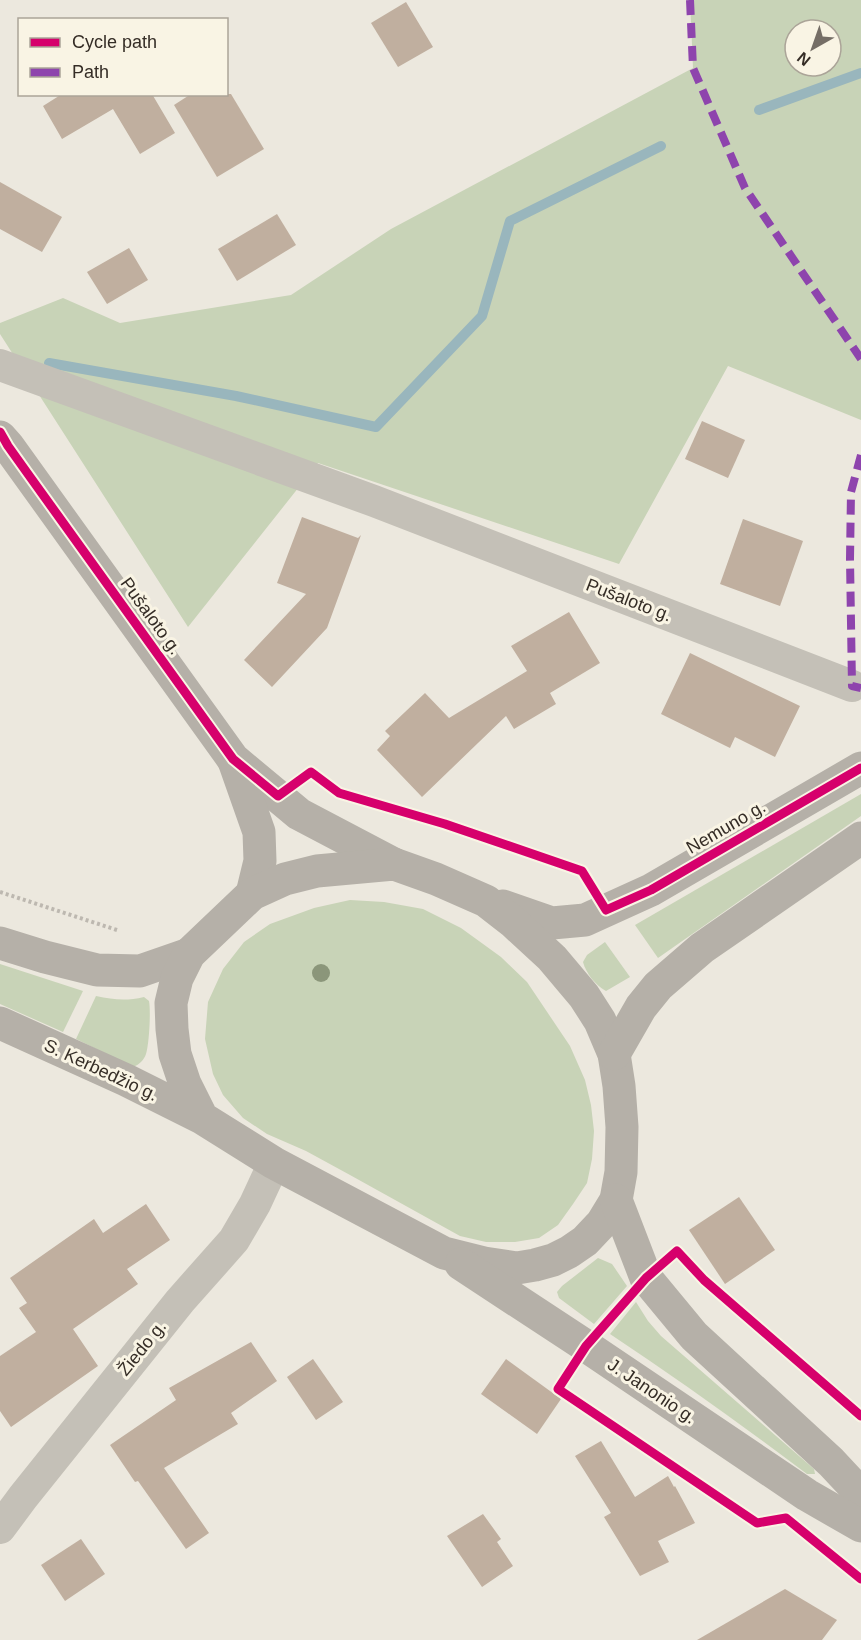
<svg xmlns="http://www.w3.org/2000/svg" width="861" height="1640" font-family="Arial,sans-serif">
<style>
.green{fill:#c8d3b7;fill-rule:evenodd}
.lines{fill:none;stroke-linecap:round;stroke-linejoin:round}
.stream{stroke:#99b6bd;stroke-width:10}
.building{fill:#c0af9f}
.path{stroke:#bdb8b0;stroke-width:4;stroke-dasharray:3 3;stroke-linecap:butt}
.street{stroke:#c4c0b7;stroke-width:32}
.secondary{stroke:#b5b0a8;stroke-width:33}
.quiet{stroke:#8e44ad;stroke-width:8;stroke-dasharray:15 8;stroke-linecap:butt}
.cycleway-casing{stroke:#f9f4e4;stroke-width:13}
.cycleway{stroke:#d6006c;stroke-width:9}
.tree{fill:#8b967a}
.labels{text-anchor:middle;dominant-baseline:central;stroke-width:6;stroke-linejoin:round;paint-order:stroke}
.street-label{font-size:18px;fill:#352d26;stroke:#f9f4e4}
</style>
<rect width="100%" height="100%" fill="#ece8de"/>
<!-- green -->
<g class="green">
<path d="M690,0h171v420l-133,-54 -109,198 -301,-101 -130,164 -188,-293v-11l63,-25 57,25 171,-28 100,-66 302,-161zM795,30h36v36h-36z"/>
<path d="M861,794v22l-203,142 -23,-33z"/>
<path d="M350,900l34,2 39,7 38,19 40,29 26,25 43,64 15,34 6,25 3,26 -2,28 -5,24 -14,21 -15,21 -19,13 -24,4h-29l-26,-6 -110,-61 -44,-24 -39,-17 -24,-16 -20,-23 -10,-21 -8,-35 3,-37 15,-33 21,-27 26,-18 44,-16z"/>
<path d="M605,942l25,35 -24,14c-11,-6 -20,-18 -23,-29l4,-7z"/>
<path d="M0,964l83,27 -20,41 -63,-28z"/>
<path d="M96,996c18,4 31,5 48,1l5,4c2,11 0,44 -3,53 -2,6 -7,11 -13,13l-57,-28z"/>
<path d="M598,1258l14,6 15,22 -33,38 -35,-26 -2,-6 5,-6z"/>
<path d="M636,1302l12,19 13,15 153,133 1,5h-8c-64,-48 -129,-95 -197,-140z"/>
</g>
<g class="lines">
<!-- stream -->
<g class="stream">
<path d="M759,110l102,-37"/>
<path d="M49,363l187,33 140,31 106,-111 28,-95 151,-75"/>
</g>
</g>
<!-- building -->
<g class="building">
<path d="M406,2l27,45 -35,20 -27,-44z"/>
<path d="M62,94h90l23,39 -35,21 -27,-45 -51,30 -19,-33z"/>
<path d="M191,94h40l33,55 -47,28 -43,-72z"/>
<path d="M0,182l62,35 -20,35 -42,-23z"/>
<path d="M277,214l19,31 -59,36 -19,-32z"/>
<path d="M129,248l19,32 -41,24 -20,-32z"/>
<path d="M702,421l43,19 -17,38 -43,-19z"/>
<path d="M302,517l56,21 3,-3 -34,93 -55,59 -28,-27 62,-66 -29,-11z"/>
<path d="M743,519l60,22 -23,65 -60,-22z"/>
<path d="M569,612l31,51 -50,30 6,11 -42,25 -8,-13 -84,81 -45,-47 13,-14 -5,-5 40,-38 24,25 78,-47 -16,-25z"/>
<path d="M690,653l110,53 -25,51 -40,-20 -5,11 -69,-34z"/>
<path d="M739,1197l36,53 -50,34 -36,-54z"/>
<path d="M146,1204l24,36 -43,29 11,15 -65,45 25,37 -87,61 -11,-16v-55l36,-24 -17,-24 8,-5 -17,-25 84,-59 9,14z"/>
<path d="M251,1342l26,39 -46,32 7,11 -74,44 45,65 -23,16 -48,-68 -3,1 -25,-37 66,-45 -7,-12z"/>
<path d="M313,1359l30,43 -27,18 -29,-43z"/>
<path d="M506,1359l55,40 -24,35 -56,-40z"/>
<path d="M601,1441l34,56 33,-21 6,11 1,-1 20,37 -37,18 11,21 -29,14 -36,-59 7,-4 -36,-57z"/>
<path d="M483,1514l18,25 -4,3 16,24 -31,21 -35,-51z"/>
<path d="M81,1539l24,35 -40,27 -24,-36z"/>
<path d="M785,1589l52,31 -15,20h-125z"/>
</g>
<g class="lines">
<!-- path -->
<path class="path" d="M0,892l117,38"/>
<!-- street -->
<g class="street">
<path d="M0,365l374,136 478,185"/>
<path d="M0,1528l23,-31 157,-196 54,-61 21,-36 19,-41"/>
</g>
<!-- secondary -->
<g class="secondary">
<path d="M0,437l8,9 225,313 66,55 95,50"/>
<path d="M234,761l25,71 1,29 -8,33"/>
<path d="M503,906l49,17 33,-3 66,-30 210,-122"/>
<path d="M0,943l45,14 52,13 43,1 49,-17"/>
<path d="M0,1023l126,57 76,38 72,45 170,90 40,10 33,5 18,-3 18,-5 16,-8 16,-11 17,-18 14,-23 5,-28 1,-45 -3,-41 -5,-32 -14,-33 -16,-25 -32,-38 -39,-36 -27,-21 -50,-22 -42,-15 -77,7 -32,8 -33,15 -63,60 -12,24 -6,25 1,26 3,25 10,30 17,34"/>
<path d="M614,1054l27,-47 17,-21 44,-38 159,-110"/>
<path d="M616,1200l30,78 48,58 137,126 30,32"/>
<path d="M461,1264l125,82 221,149 54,31"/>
</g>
<!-- quiet -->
<g class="quiet">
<path d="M690,0l3,68 52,120 116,171"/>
<path d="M861,455l-10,37 -1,67 2,127 9,2"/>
</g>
<defs>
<g id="cycleway">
<path d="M0,432l8,14 20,28 205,285 45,37 33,-24 28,21 106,31 137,47 24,39 45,-20 210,-122"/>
<path d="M861,1416l-157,-136 -27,-29 -31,27 -60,68 -28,43 199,134 29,-5 75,61"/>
</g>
</defs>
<!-- cycleway casing -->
<use href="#cycleway" class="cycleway-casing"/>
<!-- cycleway -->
<use href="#cycleway" class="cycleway"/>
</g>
<!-- trees -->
<circle class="tree" cx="321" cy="973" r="9"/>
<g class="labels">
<!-- street labels -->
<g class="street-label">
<text transform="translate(629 600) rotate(21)">Pušaloto g.</text>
<text transform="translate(151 616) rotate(54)">Pušaloto g.</text>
<text transform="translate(726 827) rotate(-30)">Nemuno g.</text>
<text transform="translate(101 1070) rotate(25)">S. Kerbedžio g.</text>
<text transform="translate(142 1348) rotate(-51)">Žiedo g.</text>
<text transform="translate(652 1391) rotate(34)">J. Janonio g.</text>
</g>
</g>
<!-- legend -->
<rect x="18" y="18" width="210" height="78" fill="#f9f4e4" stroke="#aba498" stroke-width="1.5"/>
<rect x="30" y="38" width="30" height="9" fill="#d6006c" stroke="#aba498" stroke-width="1.5"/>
<text x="72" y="48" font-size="18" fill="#352d26">Cycle path</text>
<rect x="30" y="68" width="30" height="9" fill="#8e44ad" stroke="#aba498" stroke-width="1.5"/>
<text x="72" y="78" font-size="18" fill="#352d26">Path</text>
<!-- north arrow -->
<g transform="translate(813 48) rotate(220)"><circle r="28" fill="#f9f4e4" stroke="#aba498" stroke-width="1.5"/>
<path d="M0-4.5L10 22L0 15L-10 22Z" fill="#756e66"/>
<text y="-9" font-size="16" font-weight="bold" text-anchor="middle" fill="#352d26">N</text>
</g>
</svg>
